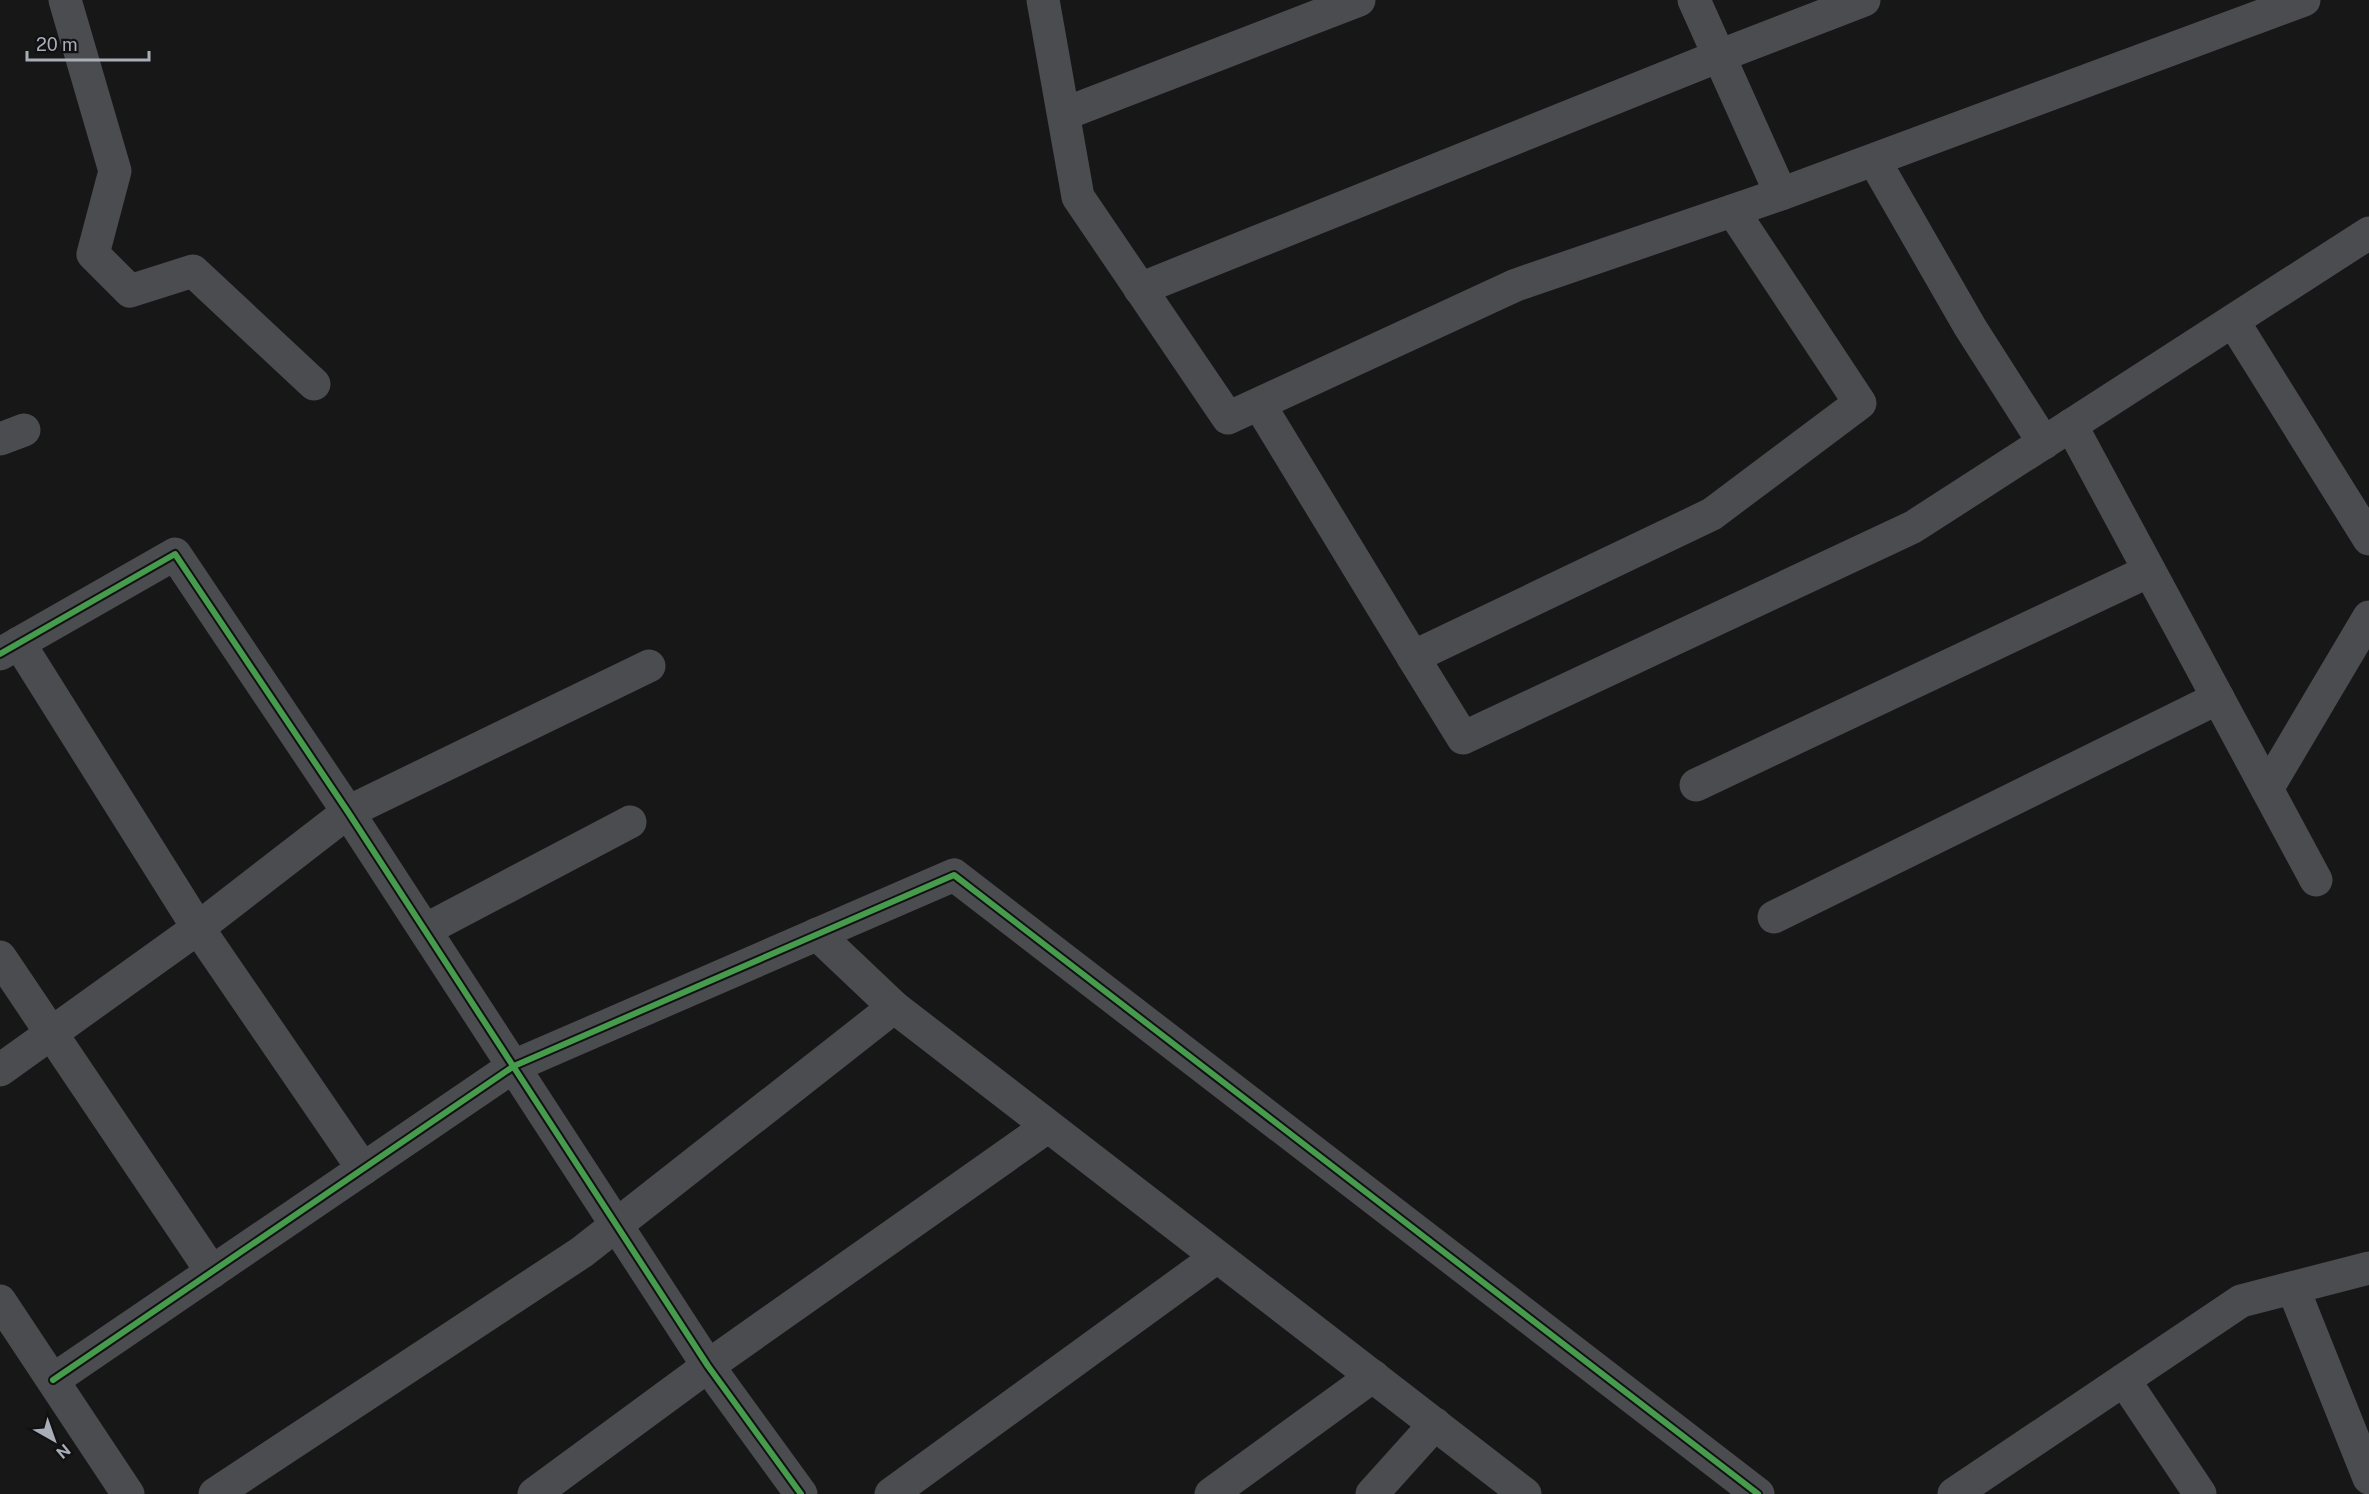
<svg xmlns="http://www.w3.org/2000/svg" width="2369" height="1494" font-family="'Public Sans',sans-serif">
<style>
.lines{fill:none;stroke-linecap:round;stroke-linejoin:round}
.minor{stroke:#4b4c50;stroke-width:33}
.cycleway-casing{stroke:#111113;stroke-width:10}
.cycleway{stroke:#469c4c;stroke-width:6}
</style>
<rect width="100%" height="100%" fill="#171717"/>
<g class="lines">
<!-- minor -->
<g class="minor">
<path d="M65,0l50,171 -22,83 37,37 63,-20 121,113"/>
<path d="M1043,0l35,197 150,221 288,-133 265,-91 -87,-194"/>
<path d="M1064,114l295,-114"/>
<path d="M1874,160l96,167 74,116"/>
<path d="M1781,194l523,-194"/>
<path d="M1140,289l579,-233 145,-56"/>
<path d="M2233,321l136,218"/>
<path d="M1259,404l154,253 299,-143 148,-111 -127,-192"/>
<path d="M2071,425l245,455"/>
<path d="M0,439l24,-9"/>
<path d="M19,643l179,285 165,241"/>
<path d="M0,654l175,-100 173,258 360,554 93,128"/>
<path d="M1413,657l50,81 450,-211 456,-294"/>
<path d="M1696,785l453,-214"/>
<path d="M2267,789l102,-172"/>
<path d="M1774,917l444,-219"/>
<path d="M425,930l205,-108"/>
<path d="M817,934l77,73"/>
<path d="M0,957l212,315"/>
<path d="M0,1070l198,-142 150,-116 301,-146"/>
<path d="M2293,1288l76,190"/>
<path d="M0,1301l128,193"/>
<path d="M53,1380l461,-314 440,-191 804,619"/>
<path d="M2124,1380l76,114"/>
<path d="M215,1494l367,-242 312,-245 631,487"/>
<path d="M534,1494l174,-128 339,-239"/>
<path d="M891,1494l326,-237"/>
<path d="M1211,1494l162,-118"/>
<path d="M1372,1494l63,-70"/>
<path d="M1954,1494l287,-193 128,-33"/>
</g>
<defs>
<g id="cycleway">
<path d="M0,654l175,-100 173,258 360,554 93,128"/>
<path d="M53,1380l461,-314 440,-191 804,619"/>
</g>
</defs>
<!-- cycleway casing -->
<use href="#cycleway" class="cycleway-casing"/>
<!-- cycleway -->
<use href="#cycleway" class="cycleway"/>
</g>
<!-- north arrow -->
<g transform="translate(54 1440) rotate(140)" stroke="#111113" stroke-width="4.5" paint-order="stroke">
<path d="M0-4.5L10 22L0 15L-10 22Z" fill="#a8adb8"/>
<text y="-9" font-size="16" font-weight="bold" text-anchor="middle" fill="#a8adb8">N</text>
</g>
<!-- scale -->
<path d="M27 51v9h122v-9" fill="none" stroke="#a8adb8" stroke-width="3"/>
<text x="36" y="51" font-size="18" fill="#a8adb8" stroke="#111113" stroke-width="4.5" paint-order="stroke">20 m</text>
</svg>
